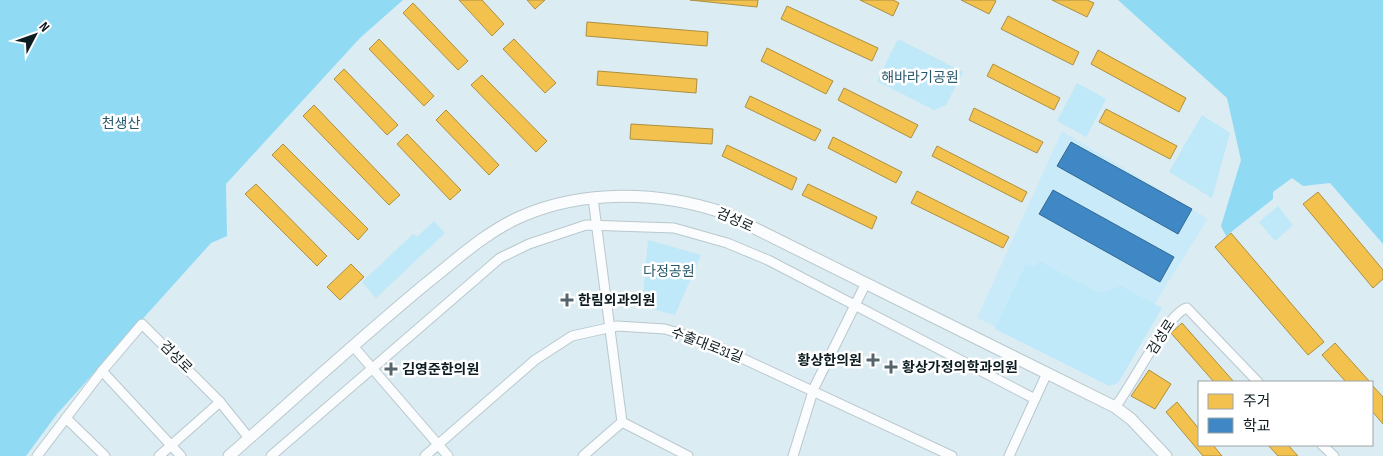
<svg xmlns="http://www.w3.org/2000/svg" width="1383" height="456" font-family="'Sofia Sans Condensed','Noto Sans KR',sans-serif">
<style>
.built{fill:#c9ebf9}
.green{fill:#bfe8f8}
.forest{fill:#90daf4}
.homes{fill:#f2c14e;stroke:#ad9040}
.schools{fill:#3f88c5;stroke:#306894}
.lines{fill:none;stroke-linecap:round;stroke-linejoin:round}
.minor-casing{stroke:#b9c8ce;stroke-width:11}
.tertiary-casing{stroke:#b9c8ce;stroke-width:13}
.minor{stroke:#fafcfd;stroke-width:9}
.tertiary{stroke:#fafcfd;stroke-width:11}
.poi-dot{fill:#55656a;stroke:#fff;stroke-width:2}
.labels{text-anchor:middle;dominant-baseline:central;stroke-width:5;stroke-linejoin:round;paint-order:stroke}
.park-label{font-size:14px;fill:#295a6c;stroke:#fff}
.street-label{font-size:14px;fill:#0d1c21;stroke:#fff}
.poi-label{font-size:14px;font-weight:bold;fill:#0d1c21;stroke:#fff;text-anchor:start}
</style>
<rect width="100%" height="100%" fill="#dbecf3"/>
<!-- built -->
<path class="built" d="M1062,131l146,88 -100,159 -56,-23 -75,-37z"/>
<!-- green -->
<g class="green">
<path d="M898,39l65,33 -17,33 -12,5 -57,-29z"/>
<path d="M1077,83l29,16 -20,38 -29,-16z"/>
<path d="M1202,115l28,18 -18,65 -43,-26z"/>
<path d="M1278,206l15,19 -18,16 -16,-19z"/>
<path d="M434,221l11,12 -69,65 -14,-16 51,-48 4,3z"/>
<path d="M648,240l53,15 -26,60 -33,-9z"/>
<path d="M1039,261l60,32 22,-7 41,22 -44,75 -9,3 -114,-57 31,-65 10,3z"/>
</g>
<!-- forest -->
<g class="forest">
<path d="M0,0h403l-43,38 -134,146 1,52 -16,7 -154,171 -31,42h-26z"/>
<path d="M1118,0h265v244l-53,-61 -27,3 -11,-8 -19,14v7l-47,37 -5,-10 20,-66 -14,-62z"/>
</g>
<!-- homes -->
<g class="homes">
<path d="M459,0h23l22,24 -12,12z"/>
<path d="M527,0h18l-10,9z"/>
<path d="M690,0h68l-1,7z"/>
<path d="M860,0h33l6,3 -6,13z"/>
<path d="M961,0h33l2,1 -7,13z"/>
<path d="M1052,0h35l7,3 -7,14z"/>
<path d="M413,3l55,58 -10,9 -55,-57z"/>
<path d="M787,6l91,42 -6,13 -91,-42z"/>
<path d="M1008,16l71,36 -6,13 -72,-36z"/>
<path d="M587,22l121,10 -1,14 -121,-10z"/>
<path d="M379,39l55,57 -10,10 -55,-57z"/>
<path d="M514,39l42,44 -11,10 -42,-44z"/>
<path d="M767,48l66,33 -7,13 -65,-33z"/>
<path d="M1098,50l88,48 -7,14 -88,-48z"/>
<path d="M993,64l67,34 -6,12 -67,-34z"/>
<path d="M344,69l54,56 -11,10 -53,-56z"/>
<path d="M598,71l99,8 -1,14 -99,-8z"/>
<path d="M482,75l65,66 -11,11 -65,-67z"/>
<path d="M844,88l74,37 -7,13 -73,-38z"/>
<path d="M750,96l71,34 -6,11 -70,-34z"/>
<path d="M314,105l86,90 -11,10 -86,-89z"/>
<path d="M974,108l69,34 -6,11 -68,-33z"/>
<path d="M1106,109l71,37 -7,13 -71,-37z"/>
<path d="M446,110l53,55 -10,10 -53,-55z"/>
<path d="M631,124l82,5 -1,15 -82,-5z"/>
<path d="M407,134l54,56 -11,10 -53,-56z"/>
<path d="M833,137l69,35 -6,11 -68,-35z"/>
<path d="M283,144l85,85 -10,11 -86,-85z"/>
<path d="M727,145l70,33 -5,12 -70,-34z"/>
<path d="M937,146l90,46 -5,10 -90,-46z"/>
<path d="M256,184l71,72 -10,10 -72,-72z"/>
<path d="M808,184l69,33 -5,12 -70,-34z"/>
<path d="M917,191l92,46 -6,11 -92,-45z"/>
<path d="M1318,192l65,78v9l-10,9 -70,-84z"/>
<path d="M1231,233l93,109 -16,13 -93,-108z"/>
<path d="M351,264l13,13 -24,23 -13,-13z"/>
<path d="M1182,323l52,59h-20l-43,-49z"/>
<path d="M1335,343l35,39h-24l-24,-27z"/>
<path d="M1149,370l22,14 -16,25 -24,-13z"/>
<path d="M1372,385l11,12v27l-11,-13z"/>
<path d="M1177,402l22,27v16h14l9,11h-19l-37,-44z"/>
<path d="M1268,445h20l10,11h-20z"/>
</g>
<!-- schools -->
<g class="schools">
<path d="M1071,142l121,67 -14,25 -121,-68z"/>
<path d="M1053,190l121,67 -14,25 -121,-68z"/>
</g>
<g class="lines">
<defs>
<g id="minor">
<path d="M593,198l29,224"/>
<path d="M353,346l95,110"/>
<path d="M102,371l79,85"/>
<path d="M1115,407c16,-19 53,-95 72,-99l71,74"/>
<path d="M66,418l39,38"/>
<path d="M622,422l66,34"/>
<path d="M1322,445l12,11"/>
<path d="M37,456l65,-85 40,-47 78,78 29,36"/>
<path d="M159,456l61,-54"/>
<path d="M271,456l229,-198 29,-14 57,-19 88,3 53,15 41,17 267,139"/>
<path d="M425,456l110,-96 37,-24 45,-10 48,3 40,12 247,115"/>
<path d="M583,456l39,-34"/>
<path d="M793,456l21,-68 52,-105"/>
<path d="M1009,456l38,-83"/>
</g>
<path id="tertiary" d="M229,456c66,-58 131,-118 199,-174 29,-23 58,-50 92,-65 63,-28 140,-26 204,-4l391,194 16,12 35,37"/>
</defs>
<!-- minor casing -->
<use href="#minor" class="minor-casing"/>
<!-- tertiary casing -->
<use href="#tertiary" class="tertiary-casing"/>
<!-- minor -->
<use href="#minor" class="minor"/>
<!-- tertiary -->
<use href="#tertiary" class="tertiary"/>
</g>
<!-- markers -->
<g class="poi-dot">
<path d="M564.5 292.5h5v5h5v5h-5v5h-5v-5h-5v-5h5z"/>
<path d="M870.5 352.5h5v5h5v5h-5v5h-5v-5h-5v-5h5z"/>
<path d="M888.5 359.5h5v5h5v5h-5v5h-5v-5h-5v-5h5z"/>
<path d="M388.5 361.5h5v5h5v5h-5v5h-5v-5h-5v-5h5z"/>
</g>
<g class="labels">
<!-- park labels -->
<g class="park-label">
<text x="920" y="77">해바라기공원</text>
<text x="121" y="123">천생산</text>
<text x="669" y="271">다정공원</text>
</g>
<!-- street labels -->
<g class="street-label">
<text transform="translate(735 220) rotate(24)">검성로</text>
<text transform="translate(1161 337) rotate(-57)">검성로</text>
<text transform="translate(707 345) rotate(21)">수출대로31길</text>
<text transform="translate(176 357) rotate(45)">검성로</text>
</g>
<!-- poi labels -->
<g class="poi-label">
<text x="578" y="300">한림외과의원</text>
<text x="862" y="360" text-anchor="end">황상한의원</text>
<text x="902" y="367">황상가정의학과의원</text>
<text x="402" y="369">김영준한의원</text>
</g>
</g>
<!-- legend -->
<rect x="1198" y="381" width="175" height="65" fill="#ffffff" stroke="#9ea4a6"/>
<rect x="1208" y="394" width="25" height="15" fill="#f2c14e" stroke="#9ea4a6"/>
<text x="1243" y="406" font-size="15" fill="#0d1c21">주거</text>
<rect x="1208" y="418" width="25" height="15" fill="#3f88c5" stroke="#9ea4a6"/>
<text x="1243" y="431" font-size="15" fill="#0d1c21">학교</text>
<!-- north arrow -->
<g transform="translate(35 35) rotate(49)" stroke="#ffffff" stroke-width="4" paint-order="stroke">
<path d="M0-4L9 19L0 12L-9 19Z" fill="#0d1c21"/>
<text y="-8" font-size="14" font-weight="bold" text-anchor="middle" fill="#0d1c21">N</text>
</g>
</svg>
